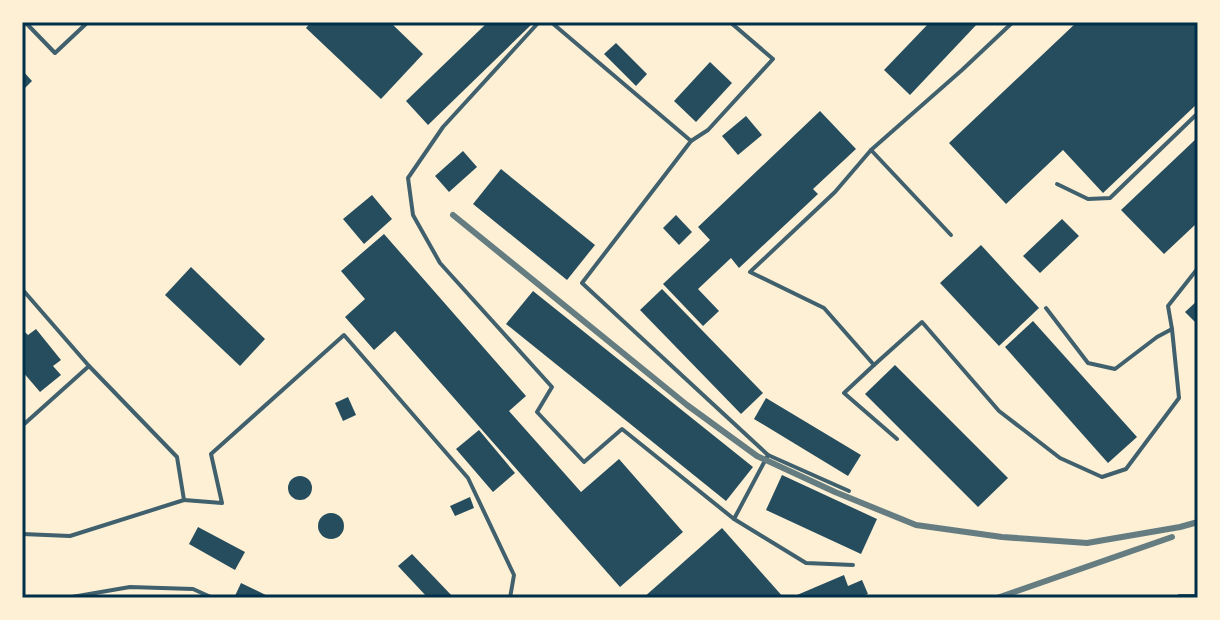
<svg xmlns="http://www.w3.org/2000/svg" width="1220" height="620" font-family="'Alegreya Sans',sans-serif">
<style>
.building{fill:#264d5e}
.lines{fill:none;stroke-linecap:round;stroke-linejoin:round}
.service{stroke:#3f606c;stroke-width:4}
.minor{stroke:#3f606c;stroke-width:8}
.rail{stroke:#657d81;stroke-width:6}
.neatline{fill:none;stroke:#003049;stroke-width:3}
</style>
<rect width="100%" height="100%" fill="#fdf0d5"/>
<!-- building -->
<g class="building">
<path d="M311,22h79l33,32 -42,45 -75,-71z"/>
<path d="M488,22h40l3,3 -103,100 -22,-24z"/>
<path d="M930,22h49l-69,73 -26,-25z"/>
<path d="M1077,22h121v81l-95,90 -40,-43 -57,54 -57,-61z"/>
<path d="M616,43l31,31 -11,12 -32,-32z"/>
<path d="M710,62l22,21 -36,39 -22,-21z"/>
<path d="M22,70l10,11 -10,10z"/>
<path d="M820,111l36,38 -43,40 5,5 -79,74 -8,-10 -33,31 21,22 -16,15 -40,-42 47,-44 -12,-13z"/>
<path d="M746,116l16,19 -24,20 -16,-19z"/>
<path d="M1198,137v85l-34,32 -43,-44z"/>
<path d="M463,151l14,16 -28,25 -14,-16z"/>
<path d="M501,169l94,76 -28,35 -94,-76z"/>
<path d="M372,195l20,24 -28,25 -21,-25z"/>
<path d="M676,215l16,17 -13,13 -16,-17z"/>
<path d="M1062,219l17,17 -39,37 -17,-17z"/>
<path d="M384,234l142,162 -17,15 72,81 38,-33 64,73 -63,55 -225,-256 -21,19 -29,-33 20,-18 -24,-28z"/>
<path d="M981,245l58,63 -40,38 -59,-63z"/>
<path d="M191,267l74,72 -25,27 -75,-71z"/>
<path d="M662,289l101,104 -22,21 -101,-104z"/>
<path d="M533,291l220,176 -27,34 -220,-177z"/>
<path d="M1198,300v25l-13,-13z"/>
<path d="M1033,321l104,116 -29,26 -103,-116z"/>
<path d="M22,329l6,6 8,-6 25,31 -8,6 8,9 -21,17 -18,-21v-9l2,-2 -2,-2z"/>
<path d="M895,365l113,113 -30,29 -113,-113z"/>
<path d="M348,397l8,18 -13,6 -8,-18z"/>
<path d="M766,398l95,57 -13,21 -94,-57z"/>
<path d="M479,430l36,43 -22,19 -37,-43z"/>
<path d="M782,475l95,44 -16,35 -95,-44z"/>
<circle cx="300" cy="488" r="12"/>
<path d="M470,497l4,11 -19,8 -5,-10z"/>
<circle cx="331" cy="526" r="13"/>
<path d="M198,527l47,25 -10,18 -46,-26z"/>
<path d="M722,528l62,70h-141z"/>
<path d="M412,554l42,44h-26l-30,-32z"/>
<path d="M844,575l4,11 14,-6 6,14 -9,4h-60l-2,-3z"/>
<path d="M241,583l31,15h-38z"/>
</g>
<g class="lines">
<!-- service -->
<g class="service">
<path d="M25,22l30,31 33,-31"/>
<path d="M539,22l-96,105 -35,51 5,37 27,48 112,124 -15,25 47,50 38,-33 112,90"/>
<path d="M551,22l140,119 -109,142 186,172 -34,64 72,44 47,2"/>
<path d="M691,141l17,-11 65,-71 -43,-37"/>
<path d="M871,150l-36,42 -85,80 74,36 50,57 -30,28 53,46"/>
<path d="M1057,184l31,15 22,-1 88,-85"/>
<path d="M951,235l-80,-85 91,-80 51,-48"/>
<path d="M22,289l67,77 -67,60"/>
<path d="M1172,329l-4,-23 30,-38"/>
<path d="M874,365l48,-43 77,89 61,47 42,19 24,-8 53,-71 -7,-69 -15,8 -42,32 -27,-6 -42,-55"/>
<path d="M768,455l81,36"/>
<path d="M184,500l38,3 -11,-49 133,-119 124,143 46,97 -4,23"/>
<path d="M22,534l48,2 114,-36 -7,-43 -88,-91"/>
<path d="M66,598l64,-11 63,2 20,9"/>
<path d="M360,598h50"/>
</g>
<!-- minor -->
<path class="minor" d="M1180,598h18"/>
<!-- rail -->
<g class="rail">
<path d="M453,215l234,190 70,51 78,36 81,33 86,12 85,6 93,-16 18,-5"/>
<path d="M997,598l175,-61"/>
</g>
</g>
<!-- border -->
<rect width="1220" height="620" fill="none" stroke="#fdf0d5" stroke-width="48"/>
<rect x="24" y="24" width="1172" height="572" class="neatline"/>
</svg>
